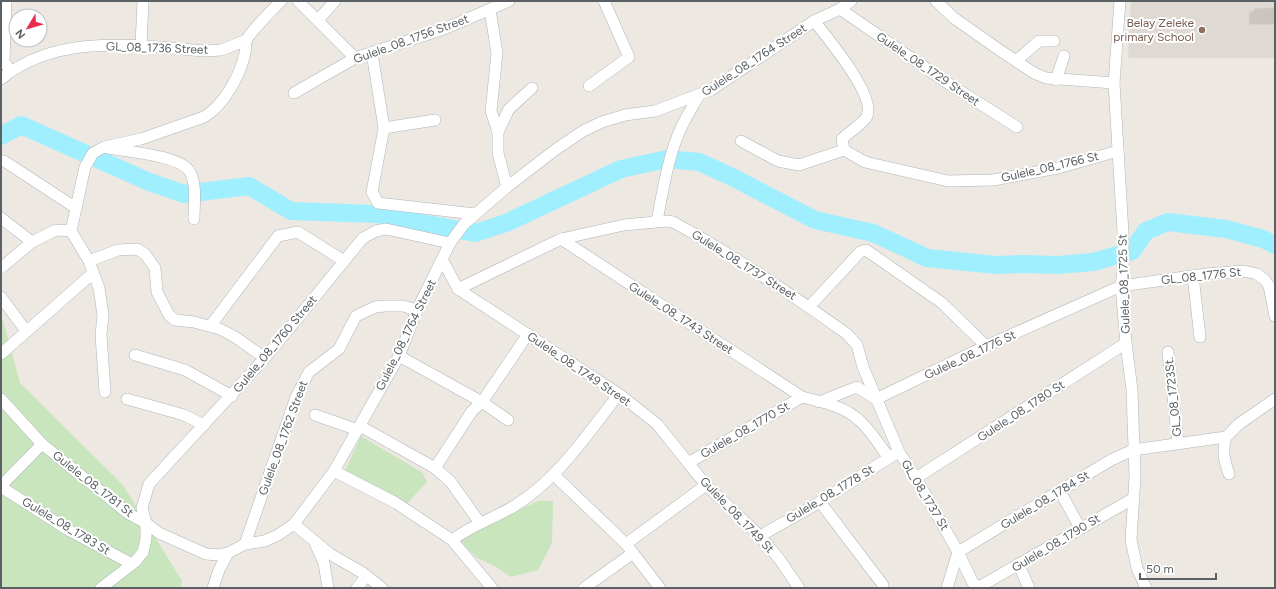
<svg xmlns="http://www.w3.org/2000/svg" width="1276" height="589" font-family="Figtree,sans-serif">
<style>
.education{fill:#dfd9d3}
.green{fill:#c8e5be}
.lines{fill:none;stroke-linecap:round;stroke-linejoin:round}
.river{stroke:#a0efff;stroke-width:18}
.building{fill:#cac5c1;stroke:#d2c8c0}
.minor-casing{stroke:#b0b5b7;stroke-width:12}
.minor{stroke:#fff;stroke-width:11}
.education-dot{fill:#8d6e63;stroke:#fff;stroke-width:1.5}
.labels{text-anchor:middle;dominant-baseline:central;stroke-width:4;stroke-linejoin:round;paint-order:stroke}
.education-label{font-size:12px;fill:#785e54;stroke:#fff;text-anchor:end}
.street-label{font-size:12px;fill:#5a6063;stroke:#fff}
</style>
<rect width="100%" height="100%" fill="#ede8e2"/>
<!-- education -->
<path class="education" d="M1131,1h144v57h-147z"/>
<!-- green -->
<g class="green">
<path d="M1,320h2l17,63 103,102 59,96 -2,7h-179z"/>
<path d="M361,436l62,37 4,9 -23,25 -59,-36z"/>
<path d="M538,501h15l-1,42 -14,27 -27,7 -16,-11 -18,-8 -17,-17 1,-4z"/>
</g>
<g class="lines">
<!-- river -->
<path class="river" d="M1,136l20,-11 126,56 37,13 65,-8 42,25 85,3 99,19 31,-10 115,-54 46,-10 32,3 33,15 83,43 58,13 54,25 69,7 27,-1 35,1 35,-3 39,-11 14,-20 22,-9 58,7 37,10 12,6"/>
</g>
<!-- building -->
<path class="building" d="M1275,8v16h-26l1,-12h4v-3z"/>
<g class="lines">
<defs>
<g id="minor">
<path d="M6,1l-2,60 6,10"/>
<path d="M298,1l57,57"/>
<path d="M936,1l18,17 44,31 36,24 12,5 68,5"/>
<path d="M1120,1l-6,82 9,150v38l-2,15 5,57 6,47 3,87 -4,63 6,28 9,20"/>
<path d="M840,9l109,75 68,43"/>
<path d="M490,10l7,43 -6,58 7,21v21l9,34"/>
<path d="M318,20l17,-19"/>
<path d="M814,21c13,16 62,75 53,95 -2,6 -19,17 -25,23l2,11"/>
<path d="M141,46l2,-45"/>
<path d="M372,53l12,75 -12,64 6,11 97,11"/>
<path d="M1016,61l23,-20h15"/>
<path d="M1,79c57,-47 138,-33 205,-28l15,-1 26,-10"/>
<path d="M1056,80l8,-24"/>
<path d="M589,86l40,-29 -25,-56"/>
<path d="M294,93l61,-35 89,-29 65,-28"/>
<path d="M384,128l51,-8"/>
<path d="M498,132l11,-23 23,-21"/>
<path d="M741,141l37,20 21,4 45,-15"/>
<path d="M108,148c20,4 72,7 82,24 7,13 4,33 4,47"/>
<path d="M844,150l21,12 83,19 45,-1 65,-12 60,-17"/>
<path d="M4,161l72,47"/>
<path d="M1,218l31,24"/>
<path d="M657,221c6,-31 11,-65 24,-93 5,-11 12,-22 18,-33"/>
<path d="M71,231l14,-64 8,-14 11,-6 37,-8 63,-22c20,-12 36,-41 41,-64 1,-4 0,-8 1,-12 4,-9 27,-32 35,-40"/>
<path d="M71,231l18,30 10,27 4,27 -2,20 4,57"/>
<path d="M561,239l241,158c20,5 43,9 58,24 11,10 20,25 29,37"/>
<path d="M89,261l29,-11 19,-1 8,5 10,14 2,24 12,23 6,5 19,2 26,7 15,8 30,21"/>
<path d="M443,261l15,28 161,105 38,30 49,61 54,51 20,24 19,28"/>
<path d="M1,268l31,-26 24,-12 15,1"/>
<path d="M1193,276l7,61"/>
<path d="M458,289l103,-50 63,-14 43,-4 6,1c61,33 118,72 174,112l10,11 6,22 36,85 17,26 42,74 15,31 6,4 155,-89"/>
<path d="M1,297l25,34"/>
<path d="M809,307l51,-55 6,-2 76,53 44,43"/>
<path d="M211,325l67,-89 20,-4 46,29"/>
<path d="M1168,352l10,91"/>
<path d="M1,354l92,-81"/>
<path d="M135,355l50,15 47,26"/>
<path d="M399,356l83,46 46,-68"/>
<path d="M1,399l41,45 87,70 17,9 13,10 47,21 12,1 10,-2 17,-9 20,-3 13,-6 16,-11 40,-53 65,-115 18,-46 33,-67 14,-19 43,-37 48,-37 28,-19 19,-9 23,-7 30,-4 56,-21 103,-69 26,-12 11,-8"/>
<path d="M127,399l57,16 20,10"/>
<path d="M876,399l110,-53 135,-60 85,-12 38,-3 13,3 8,6 4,6 6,30"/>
<path d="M819,402l38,-15 19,12"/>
<path d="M315,415l43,15"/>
<path d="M360,426l75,42 15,13 30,42"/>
<path d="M1226,437c-4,14 -2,23 3,37"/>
<path d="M688,463l114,-66"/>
<path d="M435,468l37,-57 10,-9 26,18"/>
<path d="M334,471l62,32 56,37 40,48"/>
<path d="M554,475l72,69 34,44"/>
<path d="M916,478l210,-135"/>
<path d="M1,486l41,-42"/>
<path d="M1,487l69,44 62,33"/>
<path d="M1060,491l20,37"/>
<path d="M820,502l63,83"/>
<path d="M294,524l36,30 33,19 19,15"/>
<path d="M760,536l60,-34 75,-48"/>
<path d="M452,540c20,-15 43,-22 64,-35 43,-27 72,-72 103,-111"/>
<path d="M315,543l9,20 4,25"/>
<path d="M245,544l51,-147 13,-25 30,-23 17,-33 19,-9 10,-1h18l14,4"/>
<path d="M626,544l80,-59"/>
<path d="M958,552l153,-92 22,-10 93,-13 13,-13 36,-25"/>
<path d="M1019,565l10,23"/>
<path d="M101,588l34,-26 8,-10 3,-13v-16l-4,-15 7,-24 116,-126 98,-120 13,-7 10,-2 64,14"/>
<path d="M213,588l6,-18 9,-17"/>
<path d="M357,588l9,-12"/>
<path d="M584,588l49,-35"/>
<path d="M947,588l11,-36"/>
</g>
</defs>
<!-- minor casing -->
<use href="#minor" class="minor-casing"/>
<!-- minor -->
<use href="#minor" class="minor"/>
</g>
<!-- markers -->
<circle class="education-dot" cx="1202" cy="30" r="4"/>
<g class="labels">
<!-- education labels -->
<g class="education-label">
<text x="1194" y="23">Belay Zeleke<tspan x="1194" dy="14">primary School</tspan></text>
</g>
<!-- street labels -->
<g class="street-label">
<text transform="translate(411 39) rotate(-20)">Gulele_08_1756 Street</text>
<text transform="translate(157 48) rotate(2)">GL_08_1736 Street</text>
<text transform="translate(754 60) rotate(-33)">Gulele_08_1764 Street</text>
<text transform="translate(928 69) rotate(34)">Gulele_08_1729 Street</text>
<text transform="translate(1050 167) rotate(-13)">Gulele_08_1766 St</text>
<text transform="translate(744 265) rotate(32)">Gulele_08_1737 Street</text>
<text transform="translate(1201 276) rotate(-6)">GL_08_1776 St</text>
<text transform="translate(1124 284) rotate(-92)">Gulele_08_1725 St</text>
<text transform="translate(681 318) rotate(33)">Gulele_08_1743 Street</text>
<text transform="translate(406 335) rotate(-64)">Gulele_08_1764 Street</text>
<text transform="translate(275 344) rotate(-50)">Gulele_08_1760 Street</text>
<text transform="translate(970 355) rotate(-25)">Gulele_08_1776 St</text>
<text transform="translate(579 369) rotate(34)">Gulele_08_1749 Street</text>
<text transform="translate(1173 397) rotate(-96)">GL_08_1723St.</text>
<text transform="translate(1021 411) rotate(-33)">Gulele_08_1780 St</text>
<text transform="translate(745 430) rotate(-30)">Gulele_08_1770 St</text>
<text transform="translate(283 438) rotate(-70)">Gulele_08_1762 Street</text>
<text transform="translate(93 484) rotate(38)">Gulele_08_1781 St</text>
<text transform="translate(830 494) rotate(-31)">Gulele_08_1778 St</text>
<text transform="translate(925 495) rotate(59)">GL_08_1737 St</text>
<text transform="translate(1045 500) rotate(-31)">Gulele_08_1784 St</text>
<text transform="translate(737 515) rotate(46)">Gulele_08_1749 St</text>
<text transform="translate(66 526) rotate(31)">Gulele_08_1783 St</text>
<text transform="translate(1056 543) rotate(-31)">Gulele_08_1790 St</text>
</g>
</g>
<!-- border -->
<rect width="1276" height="589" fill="none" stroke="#5a6063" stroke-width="4"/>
<!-- north arrow -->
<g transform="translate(28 28) rotate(232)"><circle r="19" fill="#ffffff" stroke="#bdbfc1"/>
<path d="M0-3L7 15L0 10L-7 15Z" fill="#ea2b4f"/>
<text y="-6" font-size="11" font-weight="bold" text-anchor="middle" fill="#5a6063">N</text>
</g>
<!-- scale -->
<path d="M1140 573v6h76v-6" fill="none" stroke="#5a6063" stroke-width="2"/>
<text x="1146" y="573" font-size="12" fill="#5a6063" stroke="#ffffff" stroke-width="3" paint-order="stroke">50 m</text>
</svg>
